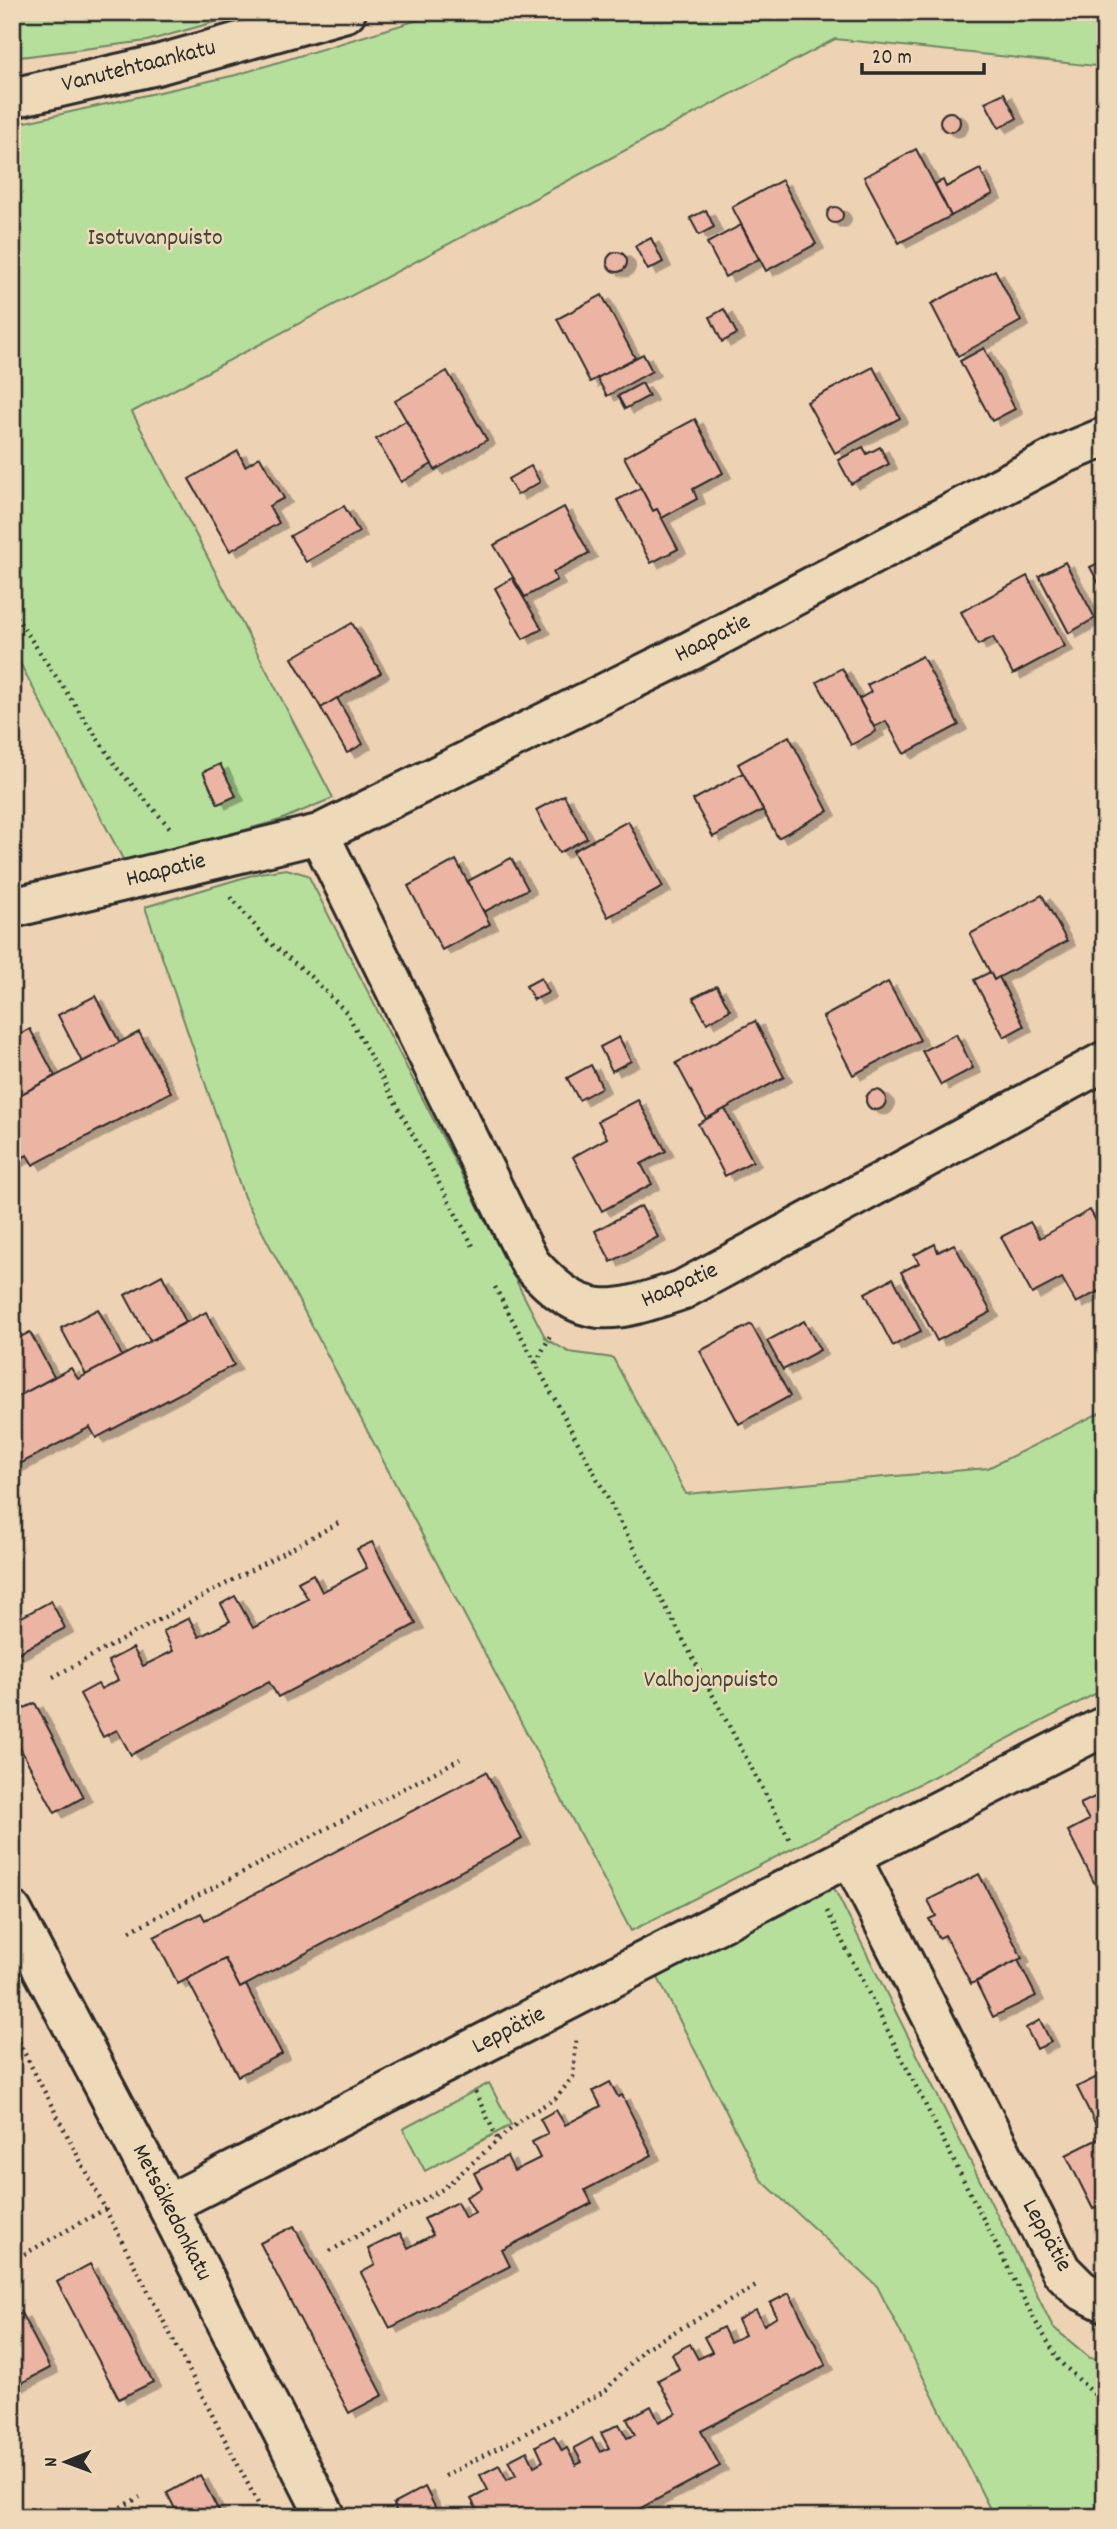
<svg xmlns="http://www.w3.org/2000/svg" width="1117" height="2529" font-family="Dekko,sans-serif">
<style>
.green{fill:#b5df9b;stroke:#708563;stroke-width:2}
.building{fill:#ecb4a2;stroke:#2b2b2b;stroke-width:2;filter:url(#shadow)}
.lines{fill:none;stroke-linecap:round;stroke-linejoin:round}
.minor-casing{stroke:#2b2b2b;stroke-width:44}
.path{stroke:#2b2b2b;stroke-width:4.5;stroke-dasharray:2 5;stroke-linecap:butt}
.minor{stroke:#eed9b8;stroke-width:38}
.labels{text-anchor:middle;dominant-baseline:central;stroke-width:5;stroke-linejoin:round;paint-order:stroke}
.street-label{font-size:24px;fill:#2b2b2b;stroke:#eed9b8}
.park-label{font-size:24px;fill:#40463c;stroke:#eed9b8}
</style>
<defs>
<filter id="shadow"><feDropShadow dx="8" dy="4.5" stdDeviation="0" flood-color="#0004"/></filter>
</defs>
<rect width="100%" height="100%" fill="#eed2b4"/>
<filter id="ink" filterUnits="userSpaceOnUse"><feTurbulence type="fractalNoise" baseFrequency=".0143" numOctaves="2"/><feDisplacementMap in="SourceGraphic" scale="14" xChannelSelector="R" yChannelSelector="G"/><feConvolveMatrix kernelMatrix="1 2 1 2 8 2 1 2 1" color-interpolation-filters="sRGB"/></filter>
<g filter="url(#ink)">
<!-- green -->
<g class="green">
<path d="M12,12h239l-104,29 -135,17z"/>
<path d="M444,12h661v55l-270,-28 -703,373 201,386 -53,22 -155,43 -113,-215v-523l224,-50z"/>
<path d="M286,869l22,6 238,464 23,13 44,6 73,136 302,-26 117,-58v279l-474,242 -387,-734 -99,-290 114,-34z"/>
<path d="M832,1884l221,443 37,31 15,2v157h-111l-117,-231 -116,-106 -106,-208z"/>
<path d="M489,2083l22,42 -86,46 -22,-42z"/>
</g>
<!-- building -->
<g class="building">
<path d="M1004,93l13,25 -18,10 -14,-26z"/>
<circle cx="950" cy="122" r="10"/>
<path d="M916,149l35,67 -52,27 -35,-66z"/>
<path d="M980,169l13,25 -42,22 -16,-32 8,-4 3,7z"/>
<path d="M782,180l34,64 -50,27 -34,-64z"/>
<circle cx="835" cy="215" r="8"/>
<path d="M706,210l8,17 -15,8 -9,-17z"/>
<path d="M741,225l18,34 -34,18 -18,-34z"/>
<path d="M651,238l12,24 -15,8 -13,-24z"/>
<circle cx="617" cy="262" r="10"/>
<path d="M995,270l26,51 -63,35 -27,-52z"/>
<path d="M602,295l33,63 -45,24 -33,-63z"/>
<path d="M724,309l13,25 -15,8 -12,-25z"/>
<path d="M984,348l31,61 -23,12 -32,-60z"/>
<path d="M643,354l9,17 -45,25 -10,-18z"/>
<path d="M873,367l27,51 -65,35 -28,-51z"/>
<path d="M447,371l40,69 -52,30 -40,-69z"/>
<path d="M642,383l7,13 -24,13 -7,-13z"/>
<path d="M695,419l28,54 -30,16 4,10 -35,19 -5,-9 -4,2 -29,-54z"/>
<path d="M406,421l26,43 -31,18 -25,-43z"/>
<path d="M863,447l4,7 13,-7 9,17 -38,20 -13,-24z"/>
<path d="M238,451l7,15 15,-9 24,41 -15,8 10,17 -49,28 -41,-72z"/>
<path d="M531,466l9,16 -23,13 -9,-16z"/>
<path d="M641,488l12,23 4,-2 21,40 -27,14 -34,-63z"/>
<path d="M344,506l15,26 -53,30 -16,-26z"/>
<path d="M564,507l25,46 -36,19 4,8 -32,17 -31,-52z"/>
<path d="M1105,560v35l-15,-28z"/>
<path d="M1065,562l30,56 -26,15 -30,-57z"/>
<path d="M1027,576l38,70 -52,28 -20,-37 -15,8 -17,-33z"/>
<path d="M512,578l30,51 -19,10 -28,-51z"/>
<path d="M352,623l29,50 -60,35 -29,-50z"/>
<path d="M922,656l37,69 -55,29 -18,-33 -12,6 -15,-28 12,-7 -4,-7z"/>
<path d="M842,668l34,63 -25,14 -34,-63z"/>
<path d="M337,698l26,46 -16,9 -26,-45z"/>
<path d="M789,736l39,75 -50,27 -40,-74z"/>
<path d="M220,764l16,32 -18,8 -15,-32z"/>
<path d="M743,773l20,37 -50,27 -20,-37z"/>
<path d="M564,795l23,43 -28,15 -23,-43z"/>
<path d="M628,821l35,66 -55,30 -35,-66z"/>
<path d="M511,858l17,31 -44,23 -16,-31z"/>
<path d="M456,860l34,64 -48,26 -34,-64z"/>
<path d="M1042,895l25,46 -73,39 -24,-46z"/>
<path d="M990,972l4,8 5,-3 25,49 -20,11 -30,-57z"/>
<path d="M541,978l7,15 -14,7 -8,-14z"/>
<path d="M888,982l32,58 -67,35 -30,-58z"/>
<path d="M717,986l13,24 -23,13 -14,-25z"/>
<path d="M95,996l25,47 -38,19 -24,-47z"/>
<path d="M755,1021l29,56 -78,42 -30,-56z"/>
<path d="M30,1029l25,47 -37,20 -6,-12v-45z"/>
<path d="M139,1032l32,60 -138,73 -6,-10 -15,8v-64z"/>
<path d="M956,1034l17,34 -32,17 -19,-34z"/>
<path d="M619,1037l12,24 -19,10 -12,-24z"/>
<path d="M591,1065l11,22 -23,13 -12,-22z"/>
<circle cx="876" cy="1100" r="10"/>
<path d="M638,1100l28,51 -25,13 11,20 -50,27 -29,-54 34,-19 -9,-17z"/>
<path d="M725,1109l28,52 -28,15 -27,-52z"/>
<path d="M641,1206l17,31 -47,25 -16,-31z"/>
<path d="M1090,1210l15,27v51l-29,15 -14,-25 -30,16 -31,-57 29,-15 10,16z"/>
<path d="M935,1244l3,8 16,-8 37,68 -54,29 -36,-69 18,-9 -5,-8z"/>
<path d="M162,1275l24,47 -36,19 -25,-46z"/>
<path d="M893,1278l28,53 -28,15 -28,-53z"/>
<path d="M98,1309l24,47 -36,19 -25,-47z"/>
<path d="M206,1312l28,53 -138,73 -6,-11 -78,41v-69l59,-31 7,11z"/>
<path d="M804,1321l16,29 -37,20 -16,-29z"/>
<path d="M751,1324l39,72 -51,28 -39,-73z"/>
<path d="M30,1332l24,45 -37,20 -5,-9v-47z"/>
<path d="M372,1542l44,82 -138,73 -9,-15 -138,73 -14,-25 -14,7 -23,-43 18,-10 3,5 17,-9 -10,-19 25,-13 10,18 30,-15 -10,-20 26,-13 10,19 31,-16 -9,-17 14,-8 18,32 55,-29 -10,-17 15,-8 9,18 45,-24 -10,-19z"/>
<path d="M51,1601l14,27 -53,28v-34z"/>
<path d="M35,1703l49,94 -29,16 -43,-80v-19z"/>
<path d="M486,1772l36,67 -282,149 -15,-29 -47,25 -24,-47 47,-24 4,7z"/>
<path d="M1105,1792v100l-5,2 -32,-63 21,-11 -9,-16z"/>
<path d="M979,1874l43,84 -51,26 -26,-49 -6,3 -10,-19 7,-3 -8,-16z"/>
<path d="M225,1959l15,29 6,-3 36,69 -44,22 -51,-97z"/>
<path d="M1018,1960l18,36 -43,21 -17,-35z"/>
<path d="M1040,2020l11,22 -14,7 -11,-21z"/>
<path d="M1105,2073v129l-12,7 -27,-54 36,-18 -25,-50z"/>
<path d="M610,2082l8,15 4,-2 30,60 -67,35 7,13 -90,47 8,16 -120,62 -29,-55 14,-8 -7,-16 32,-16 8,15 25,-13 -9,-16 33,-17 8,16 10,-5 -9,-16 16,-9 -8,-15 33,-17 7,15 26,-13 -8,-16 16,-8 -8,-15 16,-9 9,15 36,-19 -8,-15z"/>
<path d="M294,2226l89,169 -34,18 -89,-170z"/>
<path d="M90,2264l63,118 -34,17 -62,-117z"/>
<path d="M789,2293l37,72 -125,66 19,35 -96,51h-37l-2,-5 -9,5h-95l-10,-18 17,-9 -8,-15 19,-10 8,15 9,-5 -8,-14 19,-10 7,15 9,-5 -7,-15 18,-10 8,15 5,-3 9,17 6,-3 -8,-14 18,-10 8,14 9,-4 -8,-15 18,-9 8,14 8,-3 -8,-16 24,-13 8,16 17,-9 -18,-33 21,-11 -7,-15 18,-10 8,15 14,-7 -8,-15 19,-10 7,15 15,-7 -7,-15 18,-10 8,15 13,-8 -7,-14z"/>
<path d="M21,2313l29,55 -38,20v-71z"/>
<path d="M200,2475l22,42h-43l-12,-24z"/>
<path d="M425,2487l15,30h-41l-6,-13z"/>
</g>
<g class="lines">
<defs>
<g id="minor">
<path d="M12,98l145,-33 189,-53"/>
<path d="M319,834l211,429c53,60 81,51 152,27l423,-229"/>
<path d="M12,908l307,-74 373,-184 367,-194 46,-19"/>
<path d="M850,1856l211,414 20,20 24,12"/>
<path d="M12,1911l155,294 159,312"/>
<path d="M167,2205l938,-479"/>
</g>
</defs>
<!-- minor casing -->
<use href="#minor" class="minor-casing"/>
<!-- path -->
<g class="path">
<path d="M12,611l106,158 52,59"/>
<path d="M231,897l36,43 41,34 39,39 126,233"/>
<path d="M495,1287l296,555"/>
<path d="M536,1363l15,-29"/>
<path d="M53,1677l289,-156"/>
<path d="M827,1911l207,408 26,43 45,42"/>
<path d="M130,1931l330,-172"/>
<path d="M12,2029l253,488"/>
<path d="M475,2092l23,48"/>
<path d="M330,2251l113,-62 80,-71 33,-20 17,-21 3,-37"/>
<path d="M12,2261l95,-53"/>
<path d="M445,2476l160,-85 39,-42 114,-64"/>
<path d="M102,2517l38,-20"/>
</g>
<!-- minor -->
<use href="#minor" class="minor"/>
</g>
</g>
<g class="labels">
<!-- street labels -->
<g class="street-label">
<text transform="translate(139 67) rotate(-14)">Vanutehtaankatu</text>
<text transform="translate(713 639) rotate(-27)">Haapatie</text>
<text transform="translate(166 871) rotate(-14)">Haapatie</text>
<text transform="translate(680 1286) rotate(-24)">Haapatie</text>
<text transform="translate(509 2031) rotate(-27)">Leppätie</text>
<text transform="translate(171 2213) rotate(63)">Metsäkedonkatu</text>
<text transform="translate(1046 2236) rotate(61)">Leppätie</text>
</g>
<!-- park labels -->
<g class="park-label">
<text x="155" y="239">Isotuvanpuisto</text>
<text x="711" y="1681">Valhojanpuisto</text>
</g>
</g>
<!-- margin -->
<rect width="1117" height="2529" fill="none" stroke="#eed9b8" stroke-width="42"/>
<rect x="21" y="21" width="1075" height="2487" fill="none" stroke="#2b2b2b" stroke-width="2.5" filter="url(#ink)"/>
<!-- north arrow -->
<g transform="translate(66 2462) rotate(269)" stroke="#eed9b8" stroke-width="5" paint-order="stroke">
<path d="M0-5L12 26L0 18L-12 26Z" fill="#2b2b2b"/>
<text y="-10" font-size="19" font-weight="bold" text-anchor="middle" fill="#2b2b2b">N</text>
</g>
<!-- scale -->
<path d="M862 63v10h122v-10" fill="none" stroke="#2b2b2b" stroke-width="3.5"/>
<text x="872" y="63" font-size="21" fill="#2b2b2b" stroke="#eed9b8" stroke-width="5" paint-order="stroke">20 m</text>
</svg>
